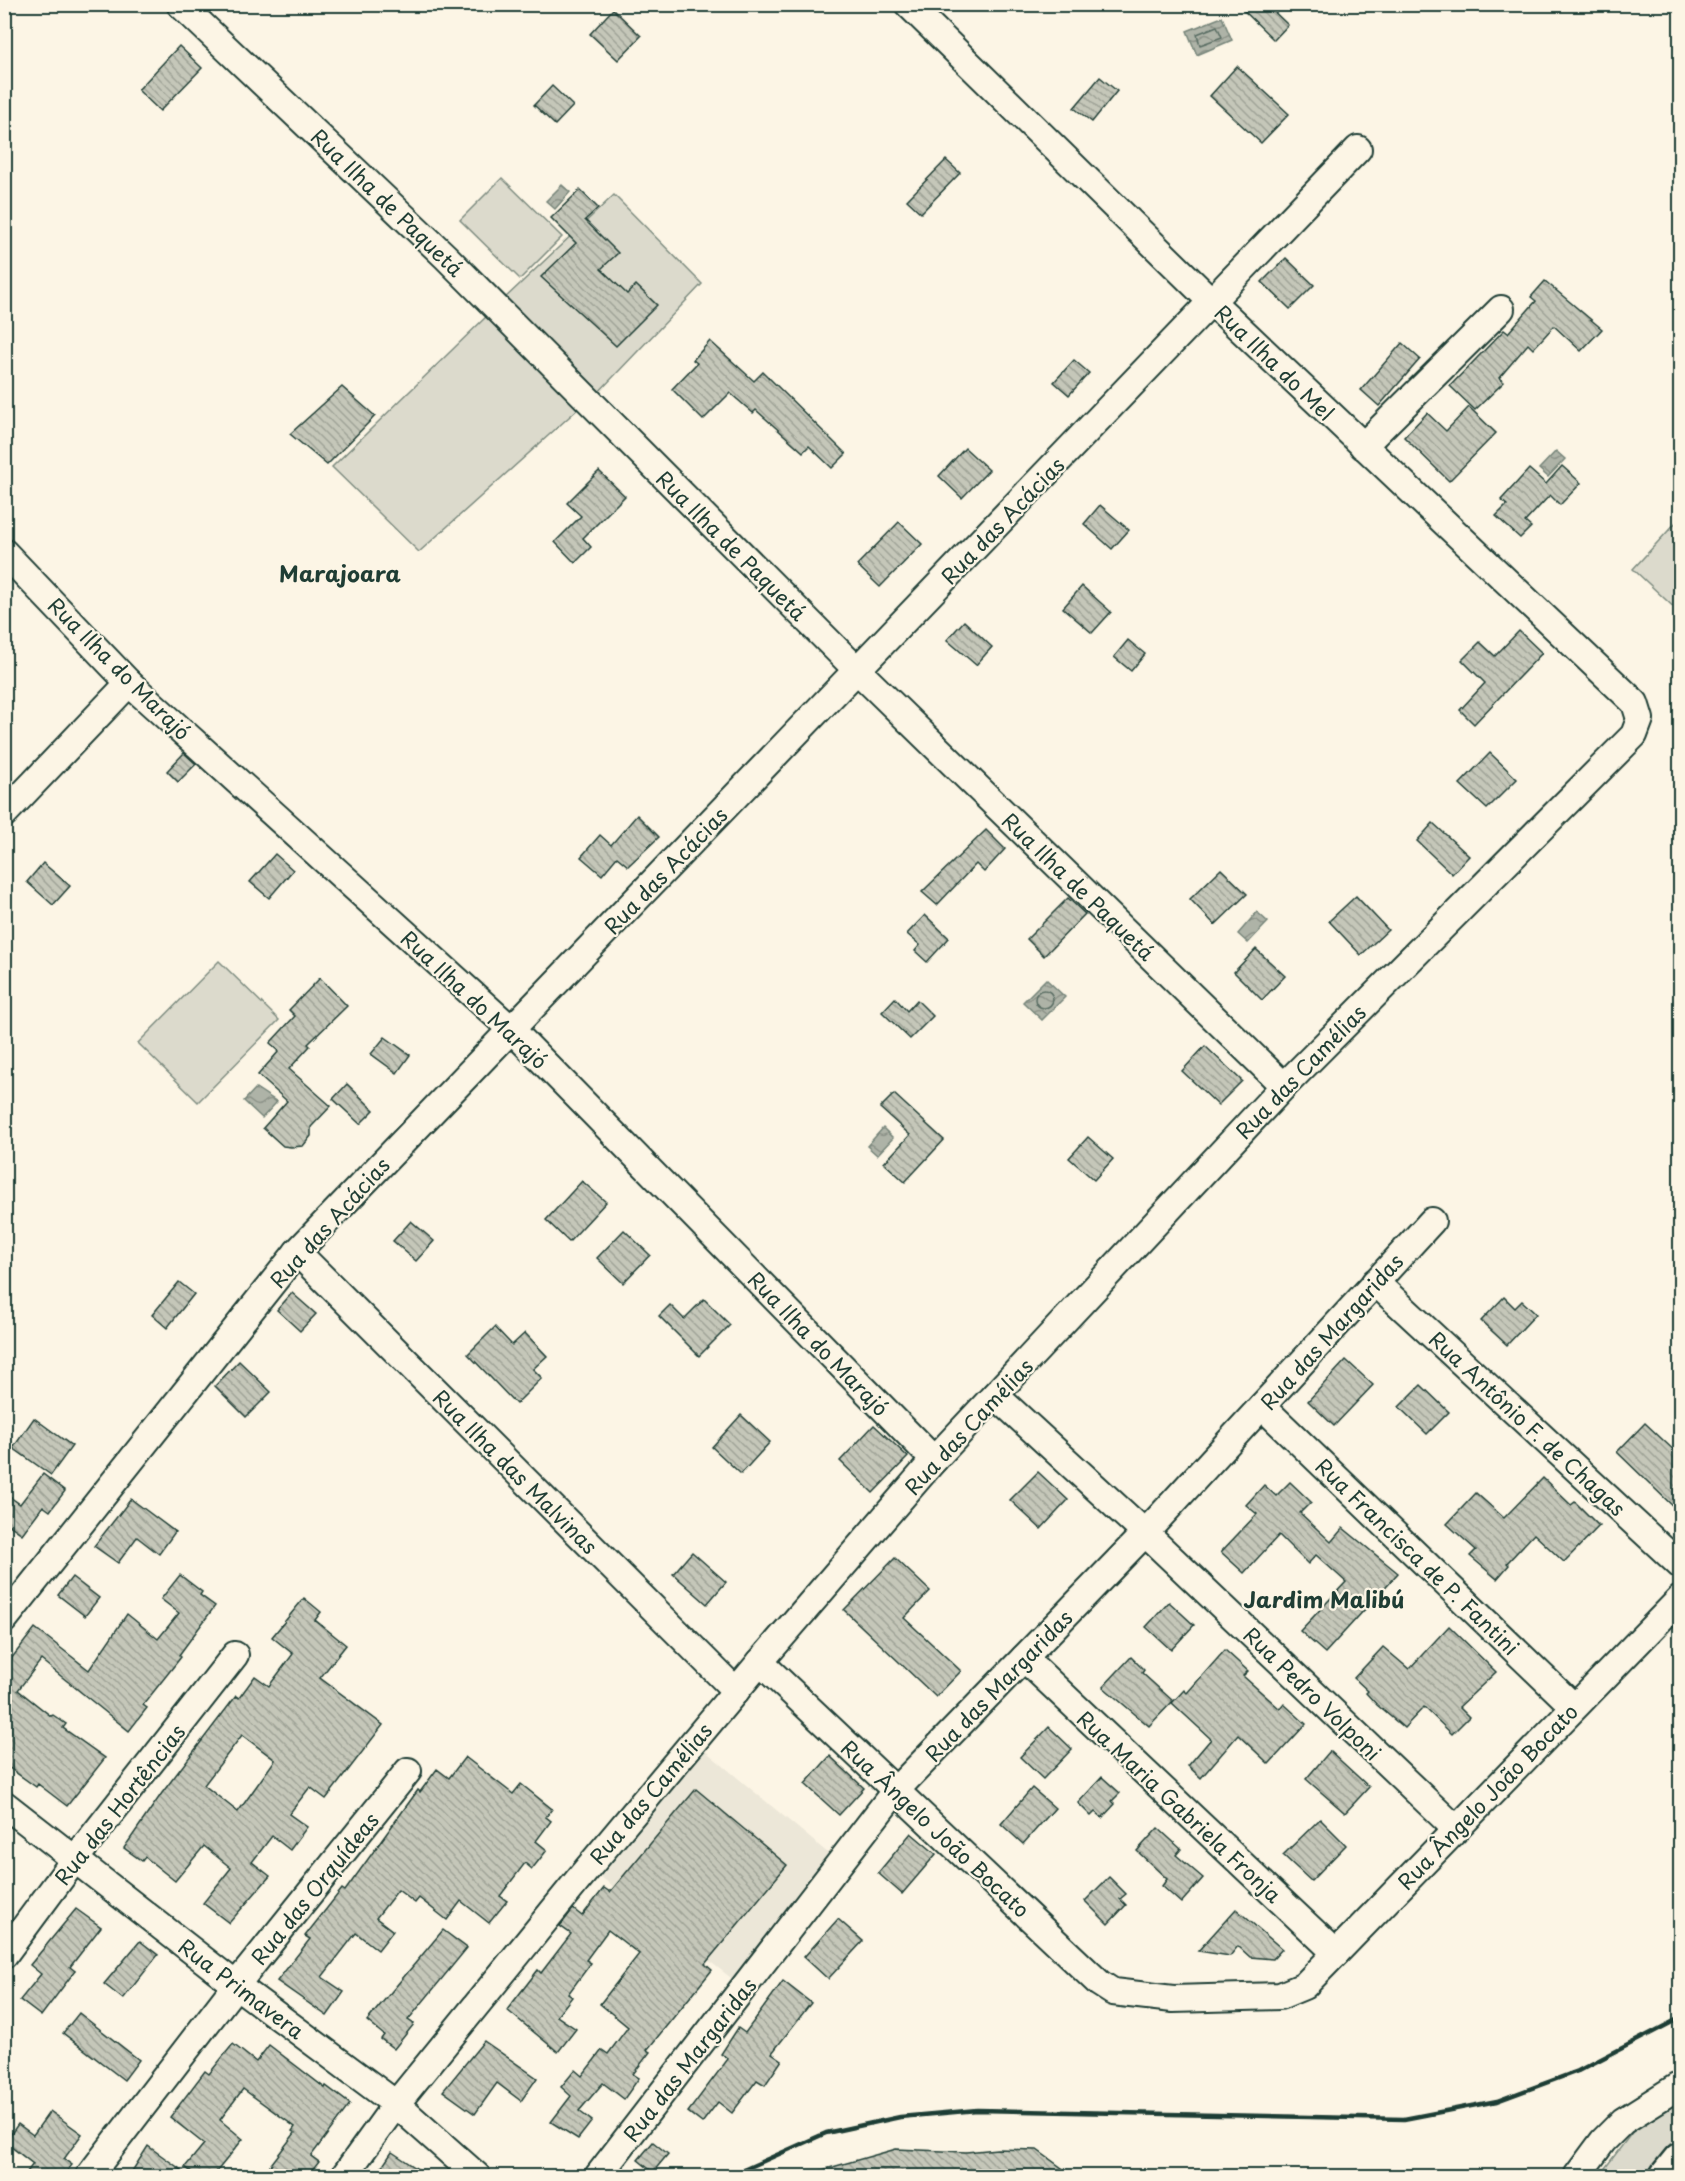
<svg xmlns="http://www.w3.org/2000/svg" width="1685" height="2181" font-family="'Playpen Sans',sans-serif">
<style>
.built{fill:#ece7d8}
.green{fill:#dcdacc;stroke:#7e8c80;stroke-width:1.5}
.water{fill:url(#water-waves);stroke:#758479;stroke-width:1.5}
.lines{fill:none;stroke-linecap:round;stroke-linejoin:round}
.shore{stroke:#586c62;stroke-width:1.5}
.building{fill:url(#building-back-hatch);stroke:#1f3d34;stroke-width:1.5;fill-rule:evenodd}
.minor-casing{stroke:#1f3d34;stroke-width:30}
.primary-casing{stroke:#1f3d34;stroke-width:38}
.minor{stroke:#fcf5e5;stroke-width:26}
.primary{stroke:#fcf5e5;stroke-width:33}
.rail{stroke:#1f3d34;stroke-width:4.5}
.labels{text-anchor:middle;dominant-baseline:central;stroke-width:4.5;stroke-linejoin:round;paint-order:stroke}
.street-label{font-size:21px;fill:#1f3d34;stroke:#fcf5e5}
.neighbourhood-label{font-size:22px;font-weight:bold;fill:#1f3d34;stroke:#fcf5e5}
</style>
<defs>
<pattern id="water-waves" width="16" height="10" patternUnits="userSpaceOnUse" patternTransform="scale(1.5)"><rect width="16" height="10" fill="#aeb3a7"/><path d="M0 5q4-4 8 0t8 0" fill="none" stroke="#8d9389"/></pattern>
<pattern id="building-back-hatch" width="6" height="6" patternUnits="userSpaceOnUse" patternTransform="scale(1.5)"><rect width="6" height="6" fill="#c5c7b9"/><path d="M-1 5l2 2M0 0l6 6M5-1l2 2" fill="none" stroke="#9fa397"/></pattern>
</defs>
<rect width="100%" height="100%" fill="#fcf5e5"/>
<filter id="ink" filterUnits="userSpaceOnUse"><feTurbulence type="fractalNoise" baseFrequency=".0167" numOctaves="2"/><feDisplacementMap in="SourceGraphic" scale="12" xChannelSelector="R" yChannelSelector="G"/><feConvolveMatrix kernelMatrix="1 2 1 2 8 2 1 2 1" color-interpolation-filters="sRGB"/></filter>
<g filter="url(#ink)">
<!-- built -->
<path class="built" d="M703,1749l132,110 -100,122 -134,-104z"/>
<!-- green -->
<g class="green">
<path d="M502,178l60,59 -42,42 -60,-59z"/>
<path d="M614,195l88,89 -107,112 -92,-96z"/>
<path d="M490,313l89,95 -160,144 -87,-85z"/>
<path d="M1680,518v95l-47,-44z"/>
<path d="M219,961l60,59 -81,82 -60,-59z"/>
<path d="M1680,2097v62l-12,17h-69l38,-50z"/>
</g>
<!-- water -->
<g class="water">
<path d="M1222,17l10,23 -35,15 -10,-24z"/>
<path d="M562,185l8,7 -15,17 -9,-8z"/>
<path d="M1556,451l9,8 -17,18 -9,-8z"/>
<path d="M1257,912l11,10 -20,21 -10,-9z"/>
<path d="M1046,979l19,18 -23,23 -19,-18z"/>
<path d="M256,1088l21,14 -15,16 -18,-17z"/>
<path d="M883,1128l10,10 -16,17 -10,-9z"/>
</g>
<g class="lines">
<!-- shore -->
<g class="shore">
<path d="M1217,26l5,11 -22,8 -3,-11z"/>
<circle cx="1044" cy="999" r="9"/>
</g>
</g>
<!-- building -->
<g class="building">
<path d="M1237,4h29l22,21 -14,15z"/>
<path d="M613,9l28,27 -23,24 -28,-26z"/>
<path d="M179,46l23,22 -42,43 -22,-21z"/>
<path d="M1237,66l52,48 -28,29 -51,-47z"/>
<path d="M1100,77l17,14 -25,31 -18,-14z"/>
<path d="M552,86l21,20 -18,19 -21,-20z"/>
<path d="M946,160l14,13 -39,40 -14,-13z"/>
<path d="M580,190l18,18 -13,12 33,33 -17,16 26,25 9,-9 21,20 -41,41 -75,-69 35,-34 -25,-25z"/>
<path d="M1286,258l28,27 -24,24 -28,-27z"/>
<path d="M1545,281l57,48 -21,22 -27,-25 -21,23 -5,-5 -29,34 5,4 -29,28 -25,-24 54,-56 4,3 28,-32 -5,-4z"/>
<path d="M710,341l44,40 9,-9 83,82 -14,14 -23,-22 -6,6 -47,-42 -3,3 -23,-20 -27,27 -31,-31 25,-26 -4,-3z"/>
<path d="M1402,343l18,16 -41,47 -18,-16z"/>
<path d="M1074,360l15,13 -20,22 -15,-13z"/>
<path d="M342,387l33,29 -48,49 -37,-31z"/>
<path d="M1469,407l27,26 -47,48 -45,-44 23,-24 19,18z"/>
<path d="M965,448l24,22 -27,28 -23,-22z"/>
<path d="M1562,466l19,17 -21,22 -10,-10 -25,27 6,5 -11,11 -24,-22 11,-11 -6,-5 28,-31 17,15z"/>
<path d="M599,471l26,25 -42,42 8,9 -16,16 -20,-21 26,-26 -14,-13z"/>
<path d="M1100,505l29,25 -17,19 -28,-25z"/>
<path d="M899,522l23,22 -42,43 -23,-22z"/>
<path d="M1082,586l29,26 -19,21 -29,-25z"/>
<path d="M964,621l28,26 -16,18 -29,-25z"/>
<path d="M1519,631l23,22 -68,71 -14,-14 25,-27 -23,-23 18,-18 15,14z"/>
<path d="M1128,640l17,14 -14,17 -17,-14z"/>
<path d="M184,753l12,11 -18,18 -11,-11z"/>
<path d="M1490,753l27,26 -30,30 -27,-25z"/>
<path d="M637,815l22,22 -31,29 -11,-9 -15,18 -21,-18 19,-22 11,10z"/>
<path d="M1433,823l36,33 -17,18 -35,-33z"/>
<path d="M986,830l19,19 -21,23 -8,-8 -39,41 -15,-13z"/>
<path d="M275,854l18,16 -24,28 -19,-16z"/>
<path d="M43,863l27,23 -17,19 -26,-23z"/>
<path d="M1221,869l26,25 -32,31 -25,-26z"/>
<path d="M1356,896l32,34 -27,25 -32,-34z"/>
<path d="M1068,898l17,16 -41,42 -17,-17z"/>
<path d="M925,915l24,23 -22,24 -12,-11 5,-6 -13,-11z"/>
<path d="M1256,949l29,27 -23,24 -28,-28z"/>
<path d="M320,978l27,28 -39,38 2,2 -21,23 42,37 -20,21v9l-8,10 -12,1 -8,-1 -20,-18 24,-27 -29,-26 21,-24 -9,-8 25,-27 -6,-6z"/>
<path d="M895,998l12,13 10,-11 16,16 -23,23 -28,-27z"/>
<path d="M385,1037l25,18 -13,18 -26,-19z"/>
<path d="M1205,1046l37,35 -24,24 -36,-34z"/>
<path d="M347,1084l27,26 -14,14 -27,-25z"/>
<path d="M894,1094l50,46 -39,42 -21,-19 26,-28 -30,-27z"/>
<path d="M1088,1137l25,22 -19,21 -25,-22z"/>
<path d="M582,1181l24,21 -37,40 -23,-22z"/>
<path d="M411,1221l23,20 -18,20 -23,-20z"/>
<path d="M624,1230l26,25 -27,28 -26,-25z"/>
<path d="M179,1282l15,12 -27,34 -15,-13z"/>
<path d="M292,1293l24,21 -16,17 -23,-21z"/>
<path d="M1504,1297l11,11 7,-7 14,13 -29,31 -26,-24z"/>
<path d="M704,1299l26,26 -31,31 -40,-40 11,-11 14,14z"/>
<path d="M495,1327l17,18 13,-12 22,23 -14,13 9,9 -26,26 -48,-50z"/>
<path d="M1346,1360l27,25 -39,41 -26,-25z"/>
<path d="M239,1361l32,31 -25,25 -31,-31z"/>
<path d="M1421,1385l28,27 -22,22 -28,-27z"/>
<path d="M741,1415l29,27 -29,32 -29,-27z"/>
<path d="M34,1418l38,28 -21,29 -38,-27z"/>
<path d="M1645,1423l35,33v57l-63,-61z"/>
<path d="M874,1425l34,32 -35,36 -33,-32z"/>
<path d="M1038,1472l30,28 -27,29 -31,-29z"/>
<path d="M43,1474l22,17 -15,20 -7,-5 -21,28 -18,-13v-28l16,11z"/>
<path d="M1543,1478l28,27 4,-3 24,24 -35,36 -30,-28 -27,29 2,2 -12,14 -27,-23 6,-6 -29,-26 29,-31 28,25z"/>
<path d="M1290,1482l21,20 -11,11 31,29 12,-14 55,45 -73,80 -25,-22 46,-49 -30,-27 -8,9 -29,-29 -35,38 -23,-21 36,-38 -11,-9 18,-20 12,11z"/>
<path d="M131,1499l44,33 -16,22 -22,-17 -19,26 -24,-17z"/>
<path d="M692,1552l34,30 -19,22 -34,-30z"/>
<path d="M895,1558l35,33 -26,27 57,53 -25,26 -92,-87z"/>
<path d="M180,1575l22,17 -2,3 15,11 -36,49 2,2 -38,48 4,3 -18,23 -88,-71 -23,30 33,26 2,-1 13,9 -3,4 42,30 -38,48 -29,-22 -2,3 -32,-23v-96l31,-40 54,42 38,-56 31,25 21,-26 -18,-14z"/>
<path d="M72,1577l27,21 -14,18 -27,-21z"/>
<path d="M304,1598l17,14 -6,8 31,25 -26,33 63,47 -57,74 -16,-12 -21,27 18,13 -17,23 -18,-14 -20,26 18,14 -41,47 -26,-20 28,-35 -27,-22 -29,35 -30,-24 -3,4 -18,-13 38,-55 74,-97 3,2 16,-22 14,10 24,-32 -21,-17zM242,1735l33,25 -37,52 -34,-27z"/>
<path d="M1169,1602l25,23 -23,25 -25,-23z"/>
<path d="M1449,1626l47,46 -37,35 10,10 -17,17 -28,-27 -20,21 -27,-23 -11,-12 2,-2 -14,-13 29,-31 26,22z"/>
<path d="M1225,1650l23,21 -5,5 37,33 4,-5 22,20 -37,40 -31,-29 -37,43 -13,-12 23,-27 -39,-36 12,-13 3,3z"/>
<path d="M1131,1657l13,13 -2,3 31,28 -24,25 -46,-39z"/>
<path d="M1049,1727l23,22 -29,30 -23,-22z"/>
<path d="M1330,1751l39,36 -24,26 -39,-34z"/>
<path d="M830,1756l34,32 -25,27 -34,-31z"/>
<path d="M465,1757l48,37 8,-10 31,25 -6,8 5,4 -15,20 11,9 -15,19 -7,-6 -25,33 7,5 -18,22 -28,-22 -14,19 -28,-22 -4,5 -17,-13 -22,28 17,13 -15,19 -22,-17 -34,44 22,15 -17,24 -50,-35 33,-42 -5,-3 37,-47 3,2 73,-101 2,2 17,-23 12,9z"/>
<path d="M1102,1777l18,16 -8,8 3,3 -13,14 -7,-6 -4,4 -13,-13z"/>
<path d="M1032,1788l23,20 -32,36 -22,-20z"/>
<path d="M696,1789l91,76 -82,99 7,6 -65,80 3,2 -17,22 6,4 -15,21 -21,-16 -24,28 13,10 -14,18 -27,-17 20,-26 -10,-9 14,-17 7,6 20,-26 6,4 20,-27 -28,-23 39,-50 -31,-24 -22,30 5,3 -23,31 4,3 -15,19 19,13 -18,23 -51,-42 31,-40 3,3 30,-39 -11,-8 13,-17 9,7 22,-28 6,4z"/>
<path d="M1320,1819l26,26 -35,36 -28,-26z"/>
<path d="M1158,1828l23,21 -5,6 27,23 -22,25 -19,-17 5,-7 -30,-28z"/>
<path d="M911,1833l25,21 -34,40 -24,-21z"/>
<path d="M1109,1877l17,17 -6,5 6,6 -18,19 -23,-23z"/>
<path d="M76,1909l25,18 -31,40 5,4 -34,45 -21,-16 21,-26 -11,-9z"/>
<path d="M1236,1909l46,40 -9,10 -23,-2 -12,-11 -8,10 -32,-5z"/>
<path d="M838,1919l25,22 -35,38 -24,-22z"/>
<path d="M443,1930l24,18 -59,72 6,4 -20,25 -13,-10 3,-4 -17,-14z"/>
<path d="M140,1941l18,14 -35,44 -19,-15z"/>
<path d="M783,1981l28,22 -39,50 10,7 -17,25 -8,-5 -25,33 -14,-11 -16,21 -14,-11 40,-53 -7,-5 17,-26 7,5z"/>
<path d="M79,2013l60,47 -15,20 -61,-47z"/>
<path d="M484,2041l53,37 -16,23 -24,-18 -22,31 -32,-23z"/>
<path d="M233,2044l23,18 13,-17 56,43 1,-2 24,18 -39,52 8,6 -11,14h-46l33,-43 -3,-2 3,-4 -52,-38 -23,31 23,19 -30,37h-16l-12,-9 19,-23 -34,-27 35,-46 4,3z"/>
<path d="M50,2111l32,23 -18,25 8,6 -9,11h-39l9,-12 -28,-22 13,-18 15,11z"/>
<path d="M653,2142l15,12 -15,18 -15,-12z"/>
<path d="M148,2146l42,30h-61z"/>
<path d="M896,2149l70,3 31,-3 40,1 36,26h-257l-1,-4z"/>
<path d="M392,2152l36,24h-52z"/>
</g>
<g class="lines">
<defs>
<g id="minor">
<path d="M180,4l266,253 411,413 427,416"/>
<path d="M1363,446l138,-137"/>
<path d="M4,552l125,131 383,347 422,430"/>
<path d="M4,814l125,-131"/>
<path d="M297,1252l439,439"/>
<path d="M1375,1282l305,283"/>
<path d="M995,1395l150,138 310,295"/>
<path d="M1262,1406l312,301"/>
<path d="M4,1620l293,-368 1061,-1103"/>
<path d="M1024,1658l312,295"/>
<path d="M760,1662l339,321 14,9 60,7 107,-3 24,-10 376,-387"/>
<path d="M4,1804l232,181 160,119 81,72"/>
<path d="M4,1955l71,-96 160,-204"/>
<path d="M89,2176l147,-191 172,-214"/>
<path d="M344,2176l52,-72 182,-224 182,-218 174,-202 350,-374 350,-351 6,-16 -5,-16 -423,-401 -304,-298"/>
<path d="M598,2176l298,-386 249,-257 287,-312"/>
<path d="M1577,2176l26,-35 20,-20 57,-36"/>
</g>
<path id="primary" d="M1667,2176l13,-16"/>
</defs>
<!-- minor casing -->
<use href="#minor" class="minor-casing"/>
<!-- primary casing -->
<use href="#primary" class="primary-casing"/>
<!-- minor -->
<use href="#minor" class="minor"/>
<!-- primary -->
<use href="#primary" class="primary"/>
<!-- rail -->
<path class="rail" d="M730,2176l96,-43 74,-16 77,-7 427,9 93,-18 81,-30 102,-53"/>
</g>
</g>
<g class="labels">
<!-- street labels -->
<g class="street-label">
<text transform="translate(388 202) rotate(44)">Rua Ilha de Paquetá</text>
<text transform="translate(1275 362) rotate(44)">Rua Ilha do Mel</text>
<text transform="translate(1002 520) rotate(-46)">Rua das Acácias</text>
<text transform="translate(732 545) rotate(45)">Rua Ilha de Paquetá</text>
<text transform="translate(120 668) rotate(45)">Rua Ilha do Marajó</text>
<text transform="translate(665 870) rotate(-46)">Rua das Acácias</text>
<text transform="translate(1079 886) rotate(44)">Rua Ilha de Paquetá</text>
<text transform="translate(475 999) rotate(43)">Rua Ilha do Marajó</text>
<text transform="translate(1300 1071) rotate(-46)">Rua das Camélias</text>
<text transform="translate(329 1222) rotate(-48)">Rua das Acácias</text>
<text transform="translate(1331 1331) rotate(-48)">Rua das Margaridas</text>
<text transform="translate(819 1343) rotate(46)">Rua Ilha do Marajó</text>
<text transform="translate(1528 1423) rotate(43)">Rua Antônio F. de Chagas</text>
<text transform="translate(968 1426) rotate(-47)">Rua das Camélias</text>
<text transform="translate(516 1471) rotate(45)">Rua Ilha das Malvinas</text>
<text transform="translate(1418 1556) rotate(44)">Rua Francisca de P. Fantini</text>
<text transform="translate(998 1685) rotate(-46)">Rua das Margaridas</text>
<text transform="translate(1313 1693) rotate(44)">Rua Pedro Volponi</text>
<text transform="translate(650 1793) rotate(-50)">Rua das Camélias</text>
<text transform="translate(1487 1796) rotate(-46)">Rua Ângelo João Bocato</text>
<text transform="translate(119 1804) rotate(-52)">Rua das Hortências</text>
<text transform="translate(1180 1806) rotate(43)">Rua Maria Gabriela Fronja</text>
<text transform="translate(936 1828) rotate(43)">Rua Ângelo João Bocato</text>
<text transform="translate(314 1888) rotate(-51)">Rua das Orquídeas</text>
<text transform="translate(242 1988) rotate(37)">Rua Primavera</text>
<text transform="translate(689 2059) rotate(-52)">Rua das Margaridas</text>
</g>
<!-- neighbourhood labels -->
<g class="neighbourhood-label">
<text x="340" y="572">Marajoara</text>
<text x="1324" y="1598">Jardim Malibú</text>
</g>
</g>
<!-- margin -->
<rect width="1685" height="2181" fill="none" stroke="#fcf5e5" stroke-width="24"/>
<rect x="12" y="12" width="1661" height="2157" fill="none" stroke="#1f3d34" stroke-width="2" filter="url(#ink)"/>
</svg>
